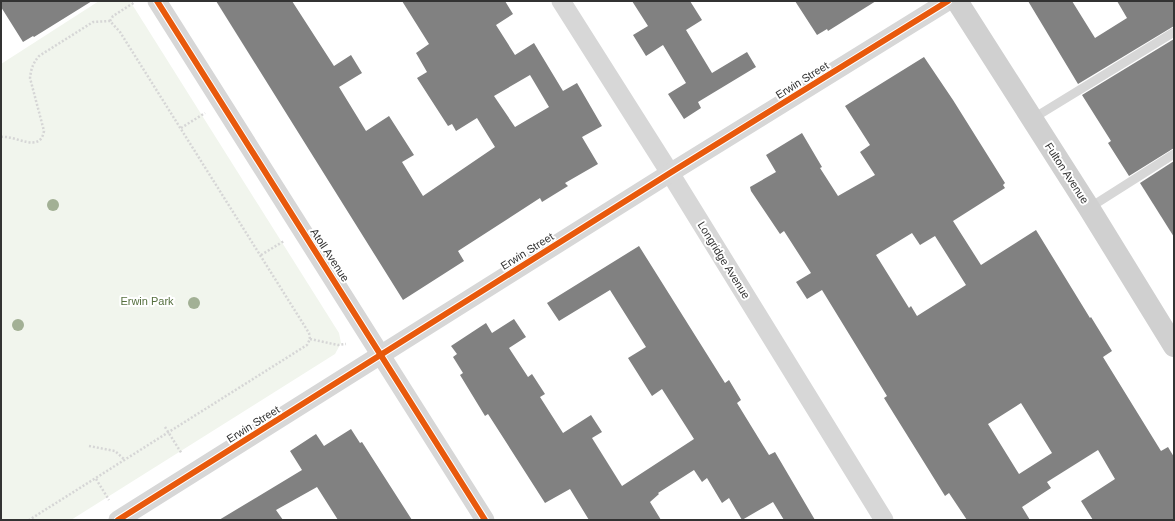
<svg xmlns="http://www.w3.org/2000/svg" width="1175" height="521" font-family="Arial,sans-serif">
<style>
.green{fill:#f1f5ed}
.building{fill:#818181;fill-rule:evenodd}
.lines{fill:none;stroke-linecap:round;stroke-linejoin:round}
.path{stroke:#d6d6d6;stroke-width:2.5;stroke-dasharray:2 2;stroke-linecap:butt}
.lane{stroke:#d7d7d7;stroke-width:9}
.street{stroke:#d7d7d7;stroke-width:19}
.secondary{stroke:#d0d0d0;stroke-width:22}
.cycleway-casing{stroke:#fff;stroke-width:8}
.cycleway{stroke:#e8590c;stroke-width:6}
.tree{fill:#a2b095}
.labels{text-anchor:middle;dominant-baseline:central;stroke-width:4;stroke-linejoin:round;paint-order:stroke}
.street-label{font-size:11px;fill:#333;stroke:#fff}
.park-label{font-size:11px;fill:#56703f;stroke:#fff}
</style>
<rect width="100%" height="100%" fill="#fff"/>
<!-- green -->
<path class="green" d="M99,1h31l209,332 2,10 -6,11 -264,166h-70v-456z"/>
<!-- building -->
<g class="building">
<path d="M1,1h91l-58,36 -1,-1 -10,6 -22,-35z"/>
<path d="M216,1h76l42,65 17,-11 11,18 -23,14 27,44 23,-15 25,39 -12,7 21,34 72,-49 -18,-29 -21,13 -4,-7 -4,2 -31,-48 10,-6 -11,-19 13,-9 -27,-43h103l8,13 -17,11 19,30 19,-12 29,48 14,-8 25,43 -20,11 16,27 -33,19 3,3 -26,16 -2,-4 -82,53 6,10 -61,39zM530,75l19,32 -34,20 -21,-31z"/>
<path d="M632,1h58l12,19 -16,10 26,43 35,-21 9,15 -58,35 3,6 -17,11 -16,-25 18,-11 -23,-38 -17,11 -13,-21 15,-9z"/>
<path d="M795,1h81l-48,30 -1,-2 -10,6z"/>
<path d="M1028,1h44l23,37 32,-20 -10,-17h57v25l-96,58z"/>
<path d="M1174,39v109l-45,28 -21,-33 3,-2 -29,-46z"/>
<path d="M924,57l29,43 52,83 -2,2 2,3 -52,33 28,44 55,-35 54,88 1,-1 21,34 -9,6 58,94 7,-4 6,10v63h-81l-12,-19 34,-22 -17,-29 -51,32 4,6 -29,19 8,13h-63l-18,-27 -4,3 -61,-98 3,-2 -65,-106 -15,9 -11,-17 15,-9 -27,-42 -4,3 -29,-43 -1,-4 26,-15 -10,-17 36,-22 20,34 -2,1 18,28 37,-21 -15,-23 10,-7 -25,-39zM912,233l8,12 15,-9 31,49 -49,31 -6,-10 -2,2 -33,-53zM1021,403l31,50 -33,21 -31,-50z"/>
<path d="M1174,161v76l-34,-54z"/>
<path d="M639,246l86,137 4,-3 12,20 -4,3 32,52 6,-3 40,68h-31l-11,-18 -31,18 -13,-22 -7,5 -15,-25 -5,4 -8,-12 -36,23 1,1 -9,8 11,18h-72l-19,-31 -25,14 -57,-89 -3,2 -25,-41 3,-2 -10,-16 4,-3 -6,-8 35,-23 6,10 22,-14 12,18 -17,11 19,29 4,-3 13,20 -5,3 23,36 28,-18 11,17 -10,6 30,48 72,-47 -32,-50 -10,7 -24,-38 18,-11 -36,-57 -51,31 -12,-18z"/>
<path d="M351,429l9,14 2,-1 50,78h-74l-21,-33 -41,23 7,10h-64l83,-50 -12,-19 26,-17 8,12z"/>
</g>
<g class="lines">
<!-- path -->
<g class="path">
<path d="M110,21l3,-5 22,-14"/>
<path d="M181,128l24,-15"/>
<path d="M1,137c15,-2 39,17 43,-6l-14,-53c1,-9 3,-15 9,-22l54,-34 17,-1 10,11 189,301 1,6 -3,6 -278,175"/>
<path d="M261,255l23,-14"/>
<path d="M310,339l28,6 8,-1"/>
<path d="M165,427l17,27"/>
<path d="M89,446l26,5 10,9"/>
<path d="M96,479l13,21"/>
</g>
<!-- lane -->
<g class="lane">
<path d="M1032,119l142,-87"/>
<path d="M1089,208l85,-54"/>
</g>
<!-- street -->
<g class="street">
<path d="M157,1l328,519"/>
<path d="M561,1l109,172 214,347"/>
<path d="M118,520l552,-347 278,-172"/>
</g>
<!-- secondary -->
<path class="secondary" d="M957,1l132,207 85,138"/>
<defs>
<g id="cycleway">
<path d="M157,1l328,519"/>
<path d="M118,520l552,-347 278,-172"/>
</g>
</defs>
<!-- cycleway casing -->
<use href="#cycleway" class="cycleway-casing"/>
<!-- cycleway -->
<use href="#cycleway" class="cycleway"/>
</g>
<!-- trees -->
<g class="tree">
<circle cx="53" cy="205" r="6"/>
<circle cx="194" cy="303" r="6"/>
<circle cx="18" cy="325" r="6"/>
</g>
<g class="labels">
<!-- street labels -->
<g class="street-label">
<text transform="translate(802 80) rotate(-32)">Erwin Street</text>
<text transform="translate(1067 173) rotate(57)">Fulton Avenue</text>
<text transform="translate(527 251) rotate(-32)">Erwin Street</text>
<text transform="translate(330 255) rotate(57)">Atoll Avenue</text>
<text transform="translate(724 260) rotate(58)">Longridge Avenue</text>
<text transform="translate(253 424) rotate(-32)">Erwin Street</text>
</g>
<!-- park labels -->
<g class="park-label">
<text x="147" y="301">Erwin Park</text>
</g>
</g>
<!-- border -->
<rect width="1175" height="521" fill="none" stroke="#333333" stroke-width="4"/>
</svg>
